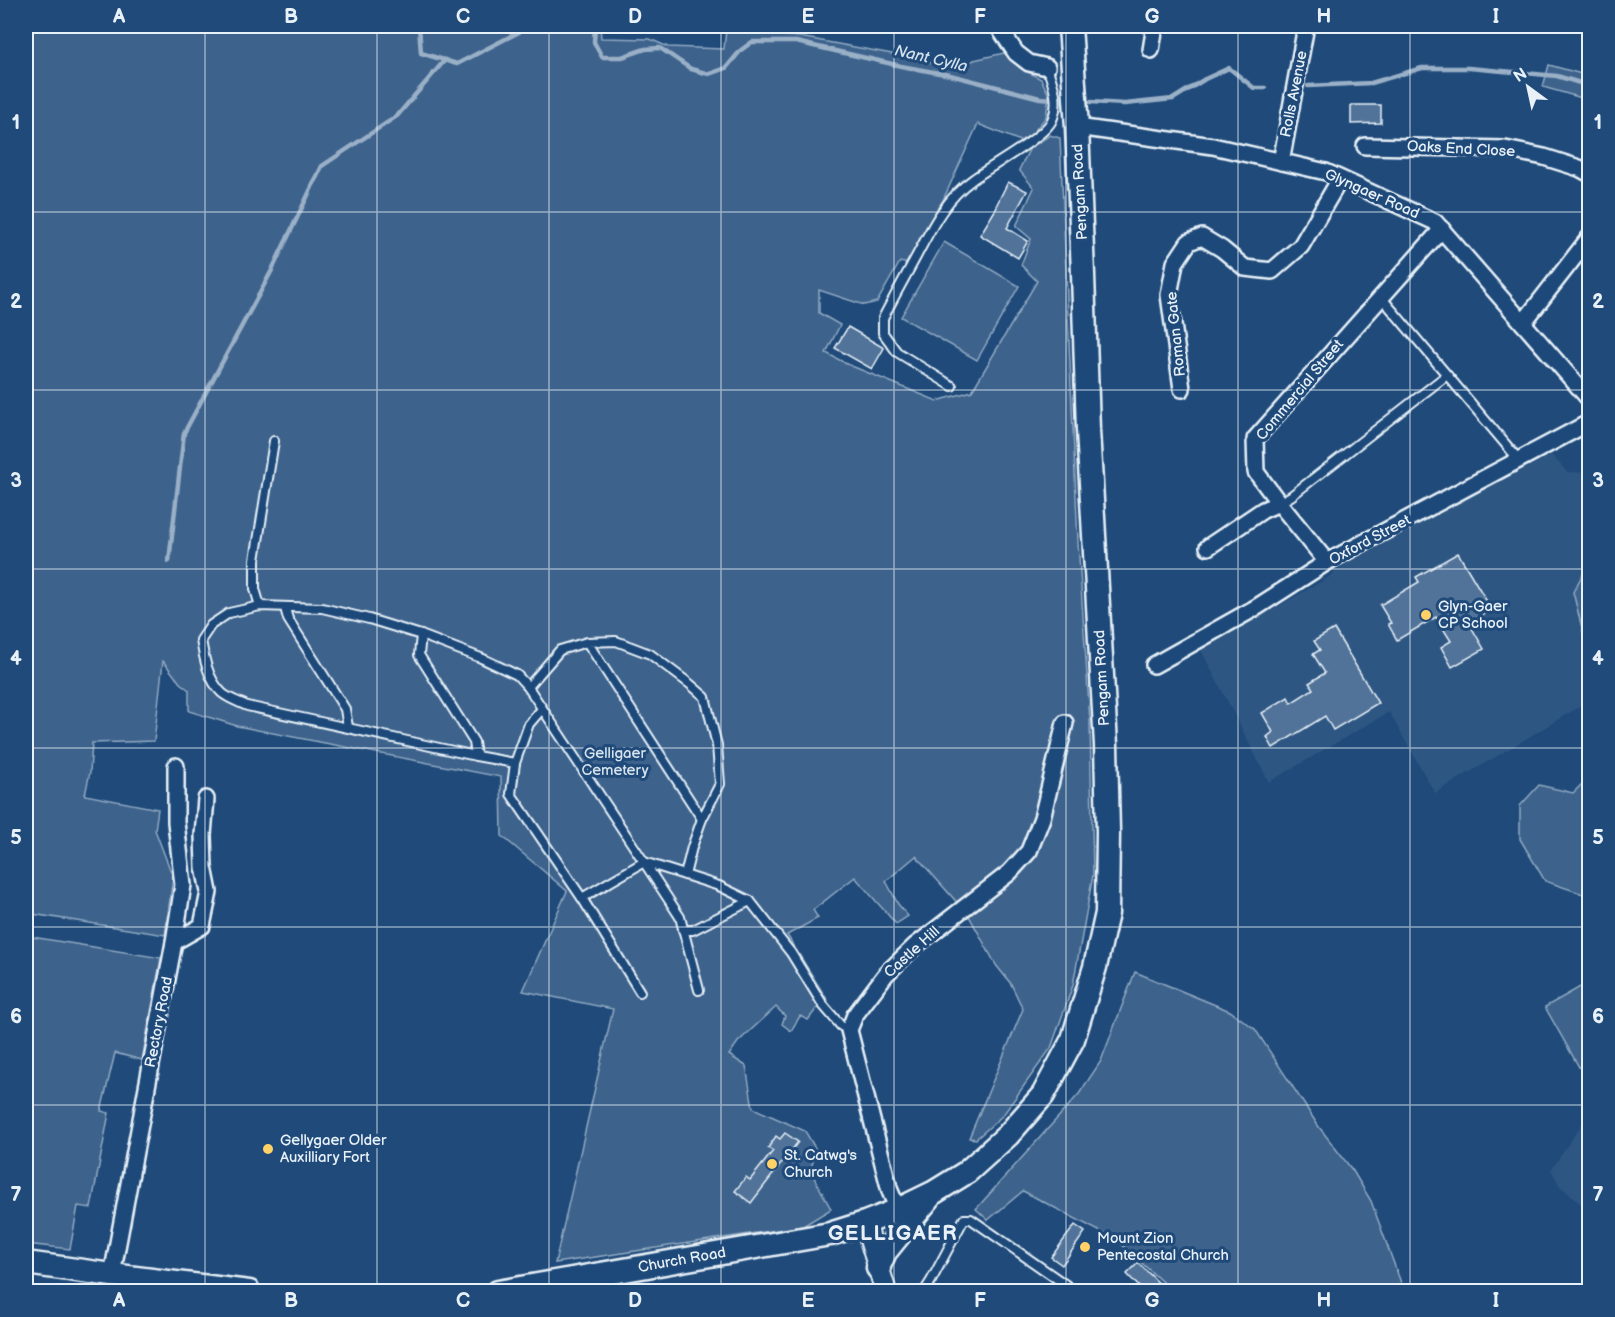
<svg xmlns="http://www.w3.org/2000/svg" width="1615" height="1317" font-family="'Balsamiq Sans',sans-serif">
<style>
.built{fill:#2e5683}
.green{fill:#3c628c;stroke:#92aac2;stroke-width:1.5}
.lines{fill:none;stroke-linecap:round;stroke-linejoin:round}
.stream{stroke:#9ab0c7;stroke-width:4.5}
.building{fill:#517399;stroke:#e8f1f8;stroke-width:1.5}
.service-casing{stroke:#e8f1f8;stroke-width:12}
.minor-casing{stroke:#e8f1f8;stroke-width:20}
.tertiary-casing{stroke:#e8f1f8;stroke-width:24}
.secondary-casing{stroke:#e8f1f8;stroke-width:27}
.service{stroke:#1f4a7a;stroke-width:8}
.minor{stroke:#1f4a7a;stroke-width:15}
.tertiary{stroke:#1f4a7a;stroke-width:20}
.secondary{stroke:#1f4a7a;stroke-width:22}
.grid{fill:none;stroke:#e8f1f8;stroke-width:1.5;stroke-opacity:0.55}
.poi-dot{fill:#ffd166;stroke:#1f4a7a;stroke-width:2}
.labels{text-anchor:middle;dominant-baseline:central;stroke-width:6;stroke-linejoin:round;paint-order:stroke}
.street-label{font-size:15px;fill:#e8f1f8;stroke:#1f4a7a}
.poi-label{font-size:15px;fill:#e8f1f8;stroke:#1f4a7a;text-anchor:start}
.park-label{font-size:15px;fill:#d7e3ed;stroke:#1f4a7a}
.water-label{font-size:16px;font-style:italic;fill:#d4e1ec;stroke:#1f4a7a}
.district-label{font-size:21px;font-weight:bold;letter-spacing:1.5px;fill:#e8f1f8;stroke:#1f4a7a}
.neatline{fill:none;stroke:#e8f1f8;stroke-width:2}
.grid-label{font-size:20px;text-anchor:middle;font-weight:bold;fill:#e8f1f8}
</style>
<rect width="100%" height="100%" fill="#1f4a7a"/>
<filter id="ink" filterUnits="userSpaceOnUse"><feTurbulence type="fractalNoise" baseFrequency=".0167" numOctaves="2"/><feDisplacementMap in="SourceGraphic" scale="12" xChannelSelector="R" yChannelSelector="G"/><feConvolveMatrix kernelMatrix="1 2 1 2 8 2 1 2 1" color-interpolation-filters="sRGB"/></filter>
<g filter="url(#ink)">
<!-- built -->
<g class="built">
<path d="M1552,455l15,17 20,1 2,-1v229l-154,92 -46,-81 -120,70 -68,-132 125,-71 35,-27z"/>
<path d="M1589,1113l1,98h-1l-29,-25 -9,-16z"/>
</g>
<!-- green -->
<g class="green">
<path d="M26,26h574l1,12 49,1 18,8 56,2 2,-19 74,7 103,19 57,14 14,-10 30,-7 16,15 21,11 8,16 -3,22 -15,18 -11,6 -42,-17 -35,76 -35,64 -8,-2 -23,40 -13,3 -45,-15v23l21,12 -14,28 23,12 88,36 35,-10 65,-110 -16,-16 10,-26 -15,-13 18,-38 -15,-18 11,-22 20,-13 10,3 18,404 12,179 3,154 -20,110 -22,63 -48,67 -27,24 -7,-1 54,-129 -12,-25 -15,-19 -27,-49 -53,-60 -30,25 12,23 10,12 -12,8 -41,-47 -42,33 5,8 -31,17 41,66 -11,7 -9,12 -8,-4 -9,15 -9,-7 3,-8 -9,-9 -38,35 -9,13 17,11 7,42 52,23 12,20 -7,19 21,39 -28,17 -248,37 58,-254 -90,-18 44,-100 -65,-55 -1,-59 -264,-51 -48,-15v-21l-9,-7 -17,-22 -9,80 -62,2 -2,29 -5,23 73,14 -3,21 18,47 -8,58 -139,-22z"/>
<path d="M1549,65l40,11v24l-46,-13z"/>
<path d="M944,242l75,44 -42,74 -76,-43z"/>
<path d="M1589,563v141l-2,-2v-54l-14,-56z"/>
<path d="M1588,778h2l-1,118 -44,-15 -25,-42v-33l19,-21 34,8z"/>
<path d="M26,936l135,22 -19,102 -27,-7 -14,58 8,2 -18,95 -13,-2 -8,43 -44,-5z"/>
<path d="M1135,972l95,39 25,18 64,98 34,44 18,30 33,90h-232l-54,-50 -95,-50 -35,29 -12,-11 103,-115 22,-33z"/>
<path d="M1589,982v95l-10,-10 -34,-60z"/>
</g>
<g class="lines">
<!-- stream -->
<g class="stream">
<path d="M419,26l2,27 36,11 62,-32 5,-6"/>
<path d="M595,26l-1,16 8,15h20l23,-8 15,-1 31,21 18,5 17,-6 15,-18 11,-8h44l105,24 49,9 90,23 15,1"/>
<path d="M1308,86l63,-3 51,-15h47l88,8 33,10"/>
<path d="M1090,102l35,2 48,-5 32,-20 24,-11 25,20h11"/>
<path d="M169,561l15,-128 87,-161 51,-106 75,-50 48,-56"/>
</g>
</g>
<!-- building -->
<g class="building">
<path d="M1351,105h30v18l-30,1z"/>
<path d="M1008,182l19,9 -20,37 21,13 -10,17 -38,-23 17,-28 -1,-1z"/>
<path d="M848,327l36,21 -12,21 -37,-21z"/>
<path d="M1458,553l34,57 -23,13 15,26 -32,18 -11,-20 10,-6 -15,-24 -39,23 -9,-16 3,-1 -11,-18 39,-23 -3,-5z"/>
<path d="M1334,629l44,74 -45,27 -8,-14 -52,32 -6,-11 6,-5 -11,-19 26,-16 3,6 22,-14 -4,-6 16,-10 -12,-19 7,-4 -6,-9z"/>
<path d="M785,1133l13,9 -47,61 -16,-12 11,-14 4,3 23,-29 -5,-3 8,-12 4,3z"/>
<path d="M1075,1225l10,7 -23,33 -11,-8z"/>
<path d="M1138,1263l30,29h-24l-17,-18z"/>
</g>
<g class="lines">
<defs>
<g id="service">
<path d="M1381,297l138,163"/>
<path d="M952,386l-55,-34 -14,-19v-15c11,-21 22,-41 33,-61 15,-28 29,-58 56,-77 17,-13 73,-43 80,-60 8,-18 1,-36 -5,-53"/>
<path d="M1279,503l12,-7 156,-121"/>
<path d="M260,606l-5,-17v-29l19,-119"/>
<path d="M285,608l3,11 57,90 3,18"/>
<path d="M421,635l-2,20 55,87 2,14"/>
<path d="M528,687l32,-37 27,-8 29,-1 34,13 40,30 15,13 12,48 3,39 -18,35 -115,-177"/>
<path d="M515,763l14,-39 13,-15"/>
<path d="M685,875l7,-28 10,-28"/>
<path d="M582,898l62,-36 36,55 19,73"/>
<path d="M683,930h10l57,-29"/>
<path d="M640,992l-58,-94 -71,-104 4,-31 -39,-7 -229,-50c-8,-4 -18,-7 -25,-13 -14,-13 -18,-35 -21,-53l10,-15 18,-12 31,-7 62,2 47,11 52,16 60,23 36,17 11,12 116,175 75,24 31,15 41,52 32,52 18,21 8,4"/>
<path d="M924,1292l7,-11 33,-62h7l95,66 6,7"/>
</g>
<g id="minor">
<path d="M998,26l18,27 13,10 18,4"/>
<path d="M1151,50l4,-24"/>
<path d="M1077,127l136,19 113,26 109,50 155,178"/>
<path d="M1365,146l140,3 39,8 35,11 11,6"/>
<path d="M1281,162l25,-136"/>
<path d="M1523,323l67,-86"/>
<path d="M1182,389l-13,-94 6,-32 14,-21 13,-5 20,12 23,19 27,3 29,-25 39,-67"/>
<path d="M1208,547l55,-37 16,-7"/>
<path d="M1327,562l-48,-59 -23,-31 -1,-33 187,-210"/>
<path d="M1154,665l103,-58 70,-45 263,-140"/>
<path d="M174,942l28,-16 7,-34 -5,-25 -1,-32 3,-36"/>
<path d="M898,1210l-8,-19 -41,-161 6,-15 31,-41 29,-28 94,-73 20,-22 13,-33 23,-95"/>
<path d="M112,1275l62,-333 9,-57 -7,-63v-56"/>
</g>
<path id="tertiary" d="M865,1223l21,69"/>
<g id="secondary">
<path d="M26,1263l86,12 137,17"/>
<path d="M878,1268l7,-16 44,-54"/>
<path d="M498,1292l332,-58 35,-11 33,-13 35,-17 34,-21 41,-37 35,-40 30,-56 22,-72 12,-54 1,-81 -2,-87 -18,-315 -5,-156 -6,-147 -7,-101"/>
</g>
</defs>
<!-- service casing -->
<use href="#service" class="service-casing"/>
<!-- minor casing -->
<use href="#minor" class="minor-casing"/>
<!-- tertiary casing -->
<use href="#tertiary" class="tertiary-casing"/>
<!-- secondary casing -->
<use href="#secondary" class="secondary-casing"/>
<!-- service -->
<use href="#service" class="service"/>
<!-- minor -->
<use href="#minor" class="minor"/>
<!-- tertiary -->
<use href="#tertiary" class="tertiary"/>
<!-- secondary -->
<use href="#secondary" class="secondary"/>
</g>
</g>
<!-- grid -->
<path class="grid" d="M205,26v1266M377,26v1266M549,26v1266M721,26v1266M894,26v1266M1066,26v1266M1238,26v1266M1410,26v1266M26,212h1564M26,390h1564M26,569h1564M26,748h1564M26,927h1564M26,1105h1564"/>
<!-- markers -->
<g class="poi-dot">
<circle cx="1426" cy="615" r="6"/>
<circle cx="268" cy="1149" r="6"/>
<circle cx="772" cy="1164" r="6"/>
<circle cx="1085" cy="1247" r="6"/>
</g>
<g class="labels">
<!-- street labels -->
<g class="street-label">
<text transform="translate(1294 94) rotate(-79)">Rolls Avenue</text>
<text transform="translate(1461 149) rotate(3)">Oaks End Close</text>
<text transform="translate(1080 192) rotate(-93)">Pengam Road</text>
<text transform="translate(1372 194) rotate(24)">Glyngaer Road</text>
<text transform="translate(1176 334) rotate(-96)">Roman Gate</text>
<text transform="translate(1300 390) rotate(-50)">Commercial Street</text>
<text transform="translate(1370 540) rotate(-28)">Oxford Street</text>
<text transform="translate(1102 678) rotate(-93)">Pengam Road</text>
<text transform="translate(912 952) rotate(-42)">Castle Hill</text>
<text transform="translate(159 1022) rotate(-79)">Rectory Road</text>
<text transform="translate(682 1260) rotate(-10)">Church Road</text>
</g>
<!-- poi labels -->
<g class="poi-label">
<text x="1438" y="606">Glyn-Gaer<tspan x="1438" dy="17">CP School</tspan></text>
<text x="280" y="1140">Gellygaer Older<tspan x="280" dy="17">Auxilliary Fort</tspan></text>
<text x="784" y="1155">St. Catwg's<tspan x="784" dy="17">Church</tspan></text>
<text x="1097" y="1238">Mount Zion<tspan x="1097" dy="17">Pentecostal Church</tspan></text>
</g>
<!-- park labels -->
<g class="park-label">
<text x="615" y="753">Gelligaer<tspan x="615" dy="17">Cemetery</tspan></text>
</g>
<!-- water labels -->
<g class="water-label">
<text transform="translate(931 59) rotate(13)">Nant Cylla</text>
</g>
<!-- district labels -->
<g class="district-label">
<text x="893" y="1233">GELLIGAER</text>
</g>
</g>
<!-- margin -->
<rect width="1615" height="1317" fill="none" stroke="#1f4a7a" stroke-width="66"/>
<!-- north arrow -->
<g transform="translate(1528 87) rotate(327)" stroke="#1f4a7a" stroke-width="4.5" paint-order="stroke">
<path d="M0-4.5L10 22L0 15L-10 22Z" fill="#e8f1f8"/>
<text y="-9" font-size="16" font-weight="bold" text-anchor="middle" fill="#e8f1f8">N</text>
</g>
<rect x="33" y="33" width="1549" height="1251" class="neatline"/>
<g class="grid-label">
<text x="119" y="23">A</text>
<text x="291" y="23">B</text>
<text x="463" y="23">C</text>
<text x="635" y="23">D</text>
<text x="808" y="23">E</text>
<text x="980" y="23">F</text>
<text x="1152" y="23">G</text>
<text x="1324" y="23">H</text>
<text x="1496" y="23">I</text>
<text x="16" y="129">1</text>
<text x="1598" y="129">1</text>
<text x="16" y="308">2</text>
<text x="1598" y="308">2</text>
<text x="16" y="487">3</text>
<text x="1598" y="487">3</text>
<text x="16" y="665">4</text>
<text x="1598" y="665">4</text>
<text x="16" y="844">5</text>
<text x="1598" y="844">5</text>
<text x="16" y="1023">6</text>
<text x="1598" y="1023">6</text>
<text x="16" y="1201">7</text>
<text x="1598" y="1201">7</text>
<text x="119" y="1307">A</text>
<text x="291" y="1307">B</text>
<text x="463" y="1307">C</text>
<text x="635" y="1307">D</text>
<text x="808" y="1307">E</text>
<text x="980" y="1307">F</text>
<text x="1152" y="1307">G</text>
<text x="1324" y="1307">H</text>
<text x="1496" y="1307">I</text>
</g>
</svg>
